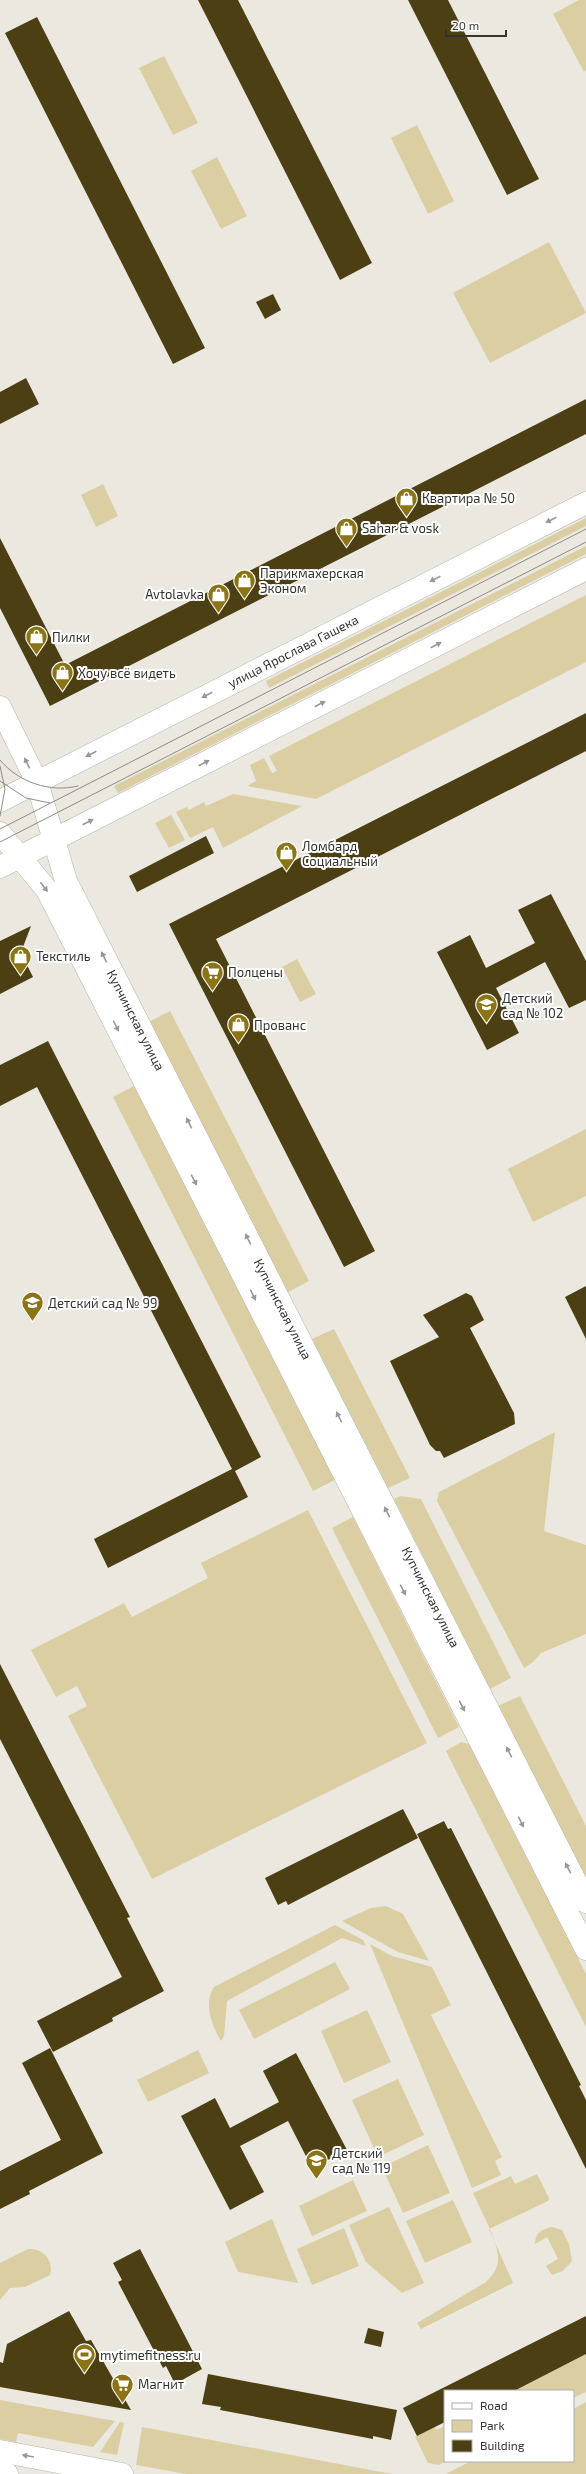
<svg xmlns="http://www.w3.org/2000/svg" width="586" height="2474" font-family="'Exo 2',sans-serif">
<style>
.green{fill:#dbcea3}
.building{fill:#4c3f14}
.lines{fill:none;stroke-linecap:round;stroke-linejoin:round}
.minor-casing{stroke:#b7b4ac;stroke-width:23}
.minor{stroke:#fff;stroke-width:22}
.tram{stroke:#8e8c86;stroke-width:1}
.oneway{fill:#999897}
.labels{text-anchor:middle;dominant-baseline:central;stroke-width:4;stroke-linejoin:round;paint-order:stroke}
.poi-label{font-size:13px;fill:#33322f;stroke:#fff;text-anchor:start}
.street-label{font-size:13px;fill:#33322f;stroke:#fff}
</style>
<rect width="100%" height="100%" fill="#ebe8e0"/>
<!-- green -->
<g class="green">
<path d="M579,0h7v70l-2,2 -31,-58z"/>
<path d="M164,56l34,67 -25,12 -34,-67z"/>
<path d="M417,125l37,76 -26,13 -37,-76z"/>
<path d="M217,157l30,59 -26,13 -30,-58z"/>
<path d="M549,242l37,71 -96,50 -37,-70z"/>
<path d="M103,484l15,32 -22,11 -15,-32z"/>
<path d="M586,518v8l-317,162 -3,-7z"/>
<path d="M586,546v8l-468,239 -4,-7z"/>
<path d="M586,595v67l-270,137 -69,-13 9,-5 -6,-16 14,-7 8,15 5,-2 -8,-15z"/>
<path d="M233,794l69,12 -79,42 -10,-21 -23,11 -14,-26 11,-5 2,3 15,-8 2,4z"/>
<path d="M171,815l14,25 -16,8 -14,-25z"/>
<path d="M297,959l19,35 -16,8 -18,-35z"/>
<path d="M170,1011l139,270 -21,11 -139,-270z"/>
<path d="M134,1086l201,394 -22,11 -200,-394z"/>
<path d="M586,1129v67l-53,26 -25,-53z"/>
<path d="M334,1329l76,149 -22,10 -76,-149z"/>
<path d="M555,1432l-11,99 42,14v89l-45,19 -8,9 -9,6 -87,-167 2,-9z"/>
<path d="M401,1496l20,3 90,179 -21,11 -96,-190z"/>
<path d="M308,1510l119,233 -275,136 -84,-163 19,-10 -10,-20 -21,11 -25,-47 93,-47 8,14 76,-39 -7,-15z"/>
<path d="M353,1517l106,210 -21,11 -106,-210z"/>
<path d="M520,1696l66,130v52l-88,-172z"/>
<path d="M461,1742l8,2 117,230v53l-140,-276z"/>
<path d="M386,1906l17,8 26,47 -31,-9 -56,-31 29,-13z"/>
<path d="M335,1925l28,15 3,6 -24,-8 -115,63 -3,35 -3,5c-9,-15 -18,-38 -7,-54z"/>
<path d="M370,1944l22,12 40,11 19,38 -20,10 71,142 -7,4 6,14 -29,13z"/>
<path d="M335,1962l15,27 -96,50 -15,-29z"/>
<path d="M367,2010l24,52 -47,21 -23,-52z"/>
<path d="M198,2050l11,23 -61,29 -11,-22z"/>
<path d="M398,2079l26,56 -46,22 -26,-57z"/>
<path d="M428,2145l22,48 -47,20 -21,-46z"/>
<path d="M537,2174l12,24 -1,3 -59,28 24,54 -92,46 -4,-6 69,-41c6,-6 11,-12 12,-21 2,-17 -18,-52 -25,-68l38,-17 4,8z"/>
<path d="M353,2180l14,31 -55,25 -13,-30z"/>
<path d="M453,2200l19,42 -47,21 -19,-42z"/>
<path d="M389,2207l35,76 -22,10 -36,-31 -17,-37z"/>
<path d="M272,2219l26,64 -60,-11 -13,-30z"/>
<path d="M552,2227l10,3 7,14 3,17 -9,10 -11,4 -6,-9 12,-7 -11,-22 -12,7c0,-11 7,-15 17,-17z"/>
<path d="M344,2228l15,38 -47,19 -15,-36z"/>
<path d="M28,2249c15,-1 26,11 22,26l-25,12 -15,1 -10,12v-37z"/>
<path d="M586,2354v38l-13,6v-7h-59z"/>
<path d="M0,2400l115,21 -22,26 -75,-14 -2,9 -16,-3z"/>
<path d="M586,2402v72h-140l25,-13h102v-52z"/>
<path d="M120,2422l4,1 -7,32 -17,-3z"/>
<path d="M445,2426l1,35 -7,4 -11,-2 -13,-26 20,-10 1,3z"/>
<path d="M142,2427l250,47h-206l-50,-9z"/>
</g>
<!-- building -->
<g class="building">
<path d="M198,0h40l134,263 -32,17z"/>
<path d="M408,0h40l91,179 -32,16z"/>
<path d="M37,17l168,331 -32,16 -168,-331z"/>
<path d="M273,294l8,16 -16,9 -9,-17z"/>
<path d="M26,378l13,26 -39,20v-32z"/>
<path d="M586,399v35l-536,272 -50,-98v-70l65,127z"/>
<path d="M586,713v38l-370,188 159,312 -31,16 -175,-343z"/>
<path d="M206,836l8,17 -77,39 -8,-16z"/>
<path d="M551,894l35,67v39l-17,8 -24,-46 -49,26 23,45 -32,17 -50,-98 33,-17 16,33 49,-25 -17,-33z"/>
<path d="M31,926l-8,21 5,10 -1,8 6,12 -33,17v-53z"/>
<path d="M48,1041l213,416 -26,14 13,26 -140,71 -14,-29 138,-70 -195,-382 -37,19v-41z"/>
<path d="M586,1286v53l-21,-42z"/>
<path d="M466,1293l6,3 12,24 -14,8 44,85 1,11 -71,34 -4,-7h-4l-6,-6 -40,-84 49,-24 -16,-22z"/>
<path d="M0,1664l130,253 -3,1 37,73 -52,27 1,3 -60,31 -16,-31 85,-44 -122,-238z"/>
<path d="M403,1809l15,29 -130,67 -2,-4 -8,4 -13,-27z"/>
<path d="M444,1821l4,8 3,-1 130,257 -2,1 7,14v69l-169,-335z"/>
<path d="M50,2048l53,105 -74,38 1,3 -30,15v-38l61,-31 -39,-77z"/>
<path d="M296,2053l51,97 -35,18 -24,-47 -48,25 24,46 -34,18 -49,-94 34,-18 15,30 49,-26 -16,-31z"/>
<path d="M140,2249l62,120 -27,15 -9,-18 -3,2 -45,-86 4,-2 -9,-17z"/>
<path d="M69,2311l17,30 5,-1 40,70 -131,-23v-25l3,1 4,-19z"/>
<path d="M586,2316v38l-72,37h-69v31l-28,14 -14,-28z"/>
<path d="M368,2328l16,4 -3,15 -17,-4z"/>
<path d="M208,2374l189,36 -6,30 -18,-4v3l-153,-29 1,-3 -19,-3z"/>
</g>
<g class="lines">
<defs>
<g id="minor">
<path d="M0,707l37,75 29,99 520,1021"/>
<path d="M0,801l586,-298"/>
<path d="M0,833l47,57 539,1059"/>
<path d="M0,867l586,-298"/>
<path d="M0,2451l122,23"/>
<path d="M0,2473l7,1"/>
</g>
</defs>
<!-- minor casing -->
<use href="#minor" class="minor-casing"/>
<!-- minor -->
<use href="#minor" class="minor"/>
<!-- tram -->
<g class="tram">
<path d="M0,760c18,22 50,33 78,26"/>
<path d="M0,766l5,23 -5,27"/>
<path d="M0,781l26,17 24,5"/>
<path d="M0,829l586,-300"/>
<path d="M0,842l586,-300"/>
</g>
</g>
<!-- one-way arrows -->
<defs><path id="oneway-solid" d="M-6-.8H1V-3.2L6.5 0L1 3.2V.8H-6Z"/></defs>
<g class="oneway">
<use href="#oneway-solid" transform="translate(551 520) rotate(153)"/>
<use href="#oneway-solid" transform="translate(435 579) rotate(153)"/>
<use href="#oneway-solid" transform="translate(436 645) rotate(-27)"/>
<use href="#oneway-solid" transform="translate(207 695) rotate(153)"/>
<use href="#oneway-solid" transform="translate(320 704) rotate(-27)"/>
<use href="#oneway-solid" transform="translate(91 754) rotate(153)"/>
<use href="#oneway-solid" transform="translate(27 763) rotate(-116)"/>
<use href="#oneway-solid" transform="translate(204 763) rotate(-27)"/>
<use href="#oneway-solid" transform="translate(88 822) rotate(-27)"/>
<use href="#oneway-solid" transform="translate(44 887) rotate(53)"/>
<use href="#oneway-solid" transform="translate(104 957) rotate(-117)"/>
<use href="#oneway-solid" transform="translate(116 1026) rotate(63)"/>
<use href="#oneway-solid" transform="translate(189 1123) rotate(-117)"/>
<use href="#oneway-solid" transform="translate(194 1180) rotate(63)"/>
<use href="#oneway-solid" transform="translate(248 1239) rotate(-117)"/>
<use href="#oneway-solid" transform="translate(253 1295) rotate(63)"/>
<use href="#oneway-solid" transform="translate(339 1417) rotate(-117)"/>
<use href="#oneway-solid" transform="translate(387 1512) rotate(-117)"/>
<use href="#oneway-solid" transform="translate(403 1590) rotate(63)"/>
<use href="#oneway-solid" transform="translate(462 1706) rotate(63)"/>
<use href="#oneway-solid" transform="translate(509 1752) rotate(-117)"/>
<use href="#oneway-solid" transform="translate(521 1822) rotate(63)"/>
<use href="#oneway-solid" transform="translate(568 1868) rotate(-117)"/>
<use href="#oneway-solid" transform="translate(28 2456) rotate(-170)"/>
</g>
<!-- icons -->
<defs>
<symbol id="shop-pin" viewBox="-11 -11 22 30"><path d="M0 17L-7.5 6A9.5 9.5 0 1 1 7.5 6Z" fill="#8b7316" stroke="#fff"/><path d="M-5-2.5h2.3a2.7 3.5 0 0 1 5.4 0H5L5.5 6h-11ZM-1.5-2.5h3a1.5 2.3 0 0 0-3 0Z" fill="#fff"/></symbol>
<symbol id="supermarket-pin" viewBox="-11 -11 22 30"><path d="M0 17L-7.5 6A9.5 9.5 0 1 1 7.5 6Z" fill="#8b7316" stroke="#fff"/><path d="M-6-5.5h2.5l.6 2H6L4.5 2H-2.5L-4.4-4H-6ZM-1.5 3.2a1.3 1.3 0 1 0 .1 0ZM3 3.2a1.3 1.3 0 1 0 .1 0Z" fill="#fff"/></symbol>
<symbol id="school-pin" viewBox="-11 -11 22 30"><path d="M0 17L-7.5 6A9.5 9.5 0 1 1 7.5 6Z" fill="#8b7316" stroke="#fff"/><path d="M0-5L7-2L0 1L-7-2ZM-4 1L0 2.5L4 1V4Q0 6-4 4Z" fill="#fff"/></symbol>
<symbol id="stadium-pin" viewBox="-11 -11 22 30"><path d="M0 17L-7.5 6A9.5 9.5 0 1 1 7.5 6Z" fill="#8b7316" stroke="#fff"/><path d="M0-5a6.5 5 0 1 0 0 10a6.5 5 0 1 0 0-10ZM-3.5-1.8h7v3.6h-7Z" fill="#fff"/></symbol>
</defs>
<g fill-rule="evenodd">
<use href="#shop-pin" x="394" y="486" width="25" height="34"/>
<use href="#shop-pin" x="334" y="516" width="25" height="34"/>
<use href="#shop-pin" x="232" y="568" width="25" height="34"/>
<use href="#shop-pin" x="206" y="582" width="25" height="34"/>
<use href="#shop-pin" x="24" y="624" width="25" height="34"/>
<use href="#shop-pin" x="50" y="660" width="25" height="34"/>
<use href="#shop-pin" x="274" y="840" width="25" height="34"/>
<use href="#shop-pin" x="8" y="944" width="25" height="34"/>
<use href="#supermarket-pin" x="200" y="960" width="25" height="34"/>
<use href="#school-pin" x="474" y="992" width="25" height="34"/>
<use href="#shop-pin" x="226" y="1012" width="25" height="34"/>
<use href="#school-pin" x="20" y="1290" width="25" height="34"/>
<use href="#school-pin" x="304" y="2148" width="25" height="34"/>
<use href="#stadium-pin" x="72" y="2342" width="25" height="34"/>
<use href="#supermarket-pin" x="110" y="2372" width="25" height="34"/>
</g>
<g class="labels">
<!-- poi labels -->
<g class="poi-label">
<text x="422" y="498">Квартира № 50</text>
<text x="362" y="528">Sahar &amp; vosk</text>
<text x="260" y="573">Парикмахерская<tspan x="260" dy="15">Эконом</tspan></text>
<text x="204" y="594" text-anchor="end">Avtolavka</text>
<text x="52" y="637">Пилки</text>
<text x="78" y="673">Хочу всё видеть</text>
<text x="302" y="846">Ломбард<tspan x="302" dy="15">Социальный</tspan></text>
<text x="36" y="956">Текстиль</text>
<text x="228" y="972">Полцены</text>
<text x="502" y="998">Детский<tspan x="502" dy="15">сад № 102</tspan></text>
<text x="254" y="1025">Прованс</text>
<text x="48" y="1303">Детский сад № 99</text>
<text x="332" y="2153">Детский<tspan x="332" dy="15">сад № 119</tspan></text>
<text x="100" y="2355">mytimefitness.ru</text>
<text x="138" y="2384">Магнит</text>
</g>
<!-- street labels -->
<g class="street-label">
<text transform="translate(293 651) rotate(-27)">улица Ярослава Гашека</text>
<text transform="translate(136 1020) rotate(63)">Купчинская улица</text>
<text transform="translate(283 1309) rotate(63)">Купчинская улица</text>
<text transform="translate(431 1597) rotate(63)">Купчинская улица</text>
</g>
</g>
<!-- legend -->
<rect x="444" y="2390" width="130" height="72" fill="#ffffff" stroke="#adadac"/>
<rect x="452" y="2403" width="20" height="6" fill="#ffffff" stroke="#adadac"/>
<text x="480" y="2410" font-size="12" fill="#33322f">Road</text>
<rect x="452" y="2420" width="20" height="12" fill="#dbcea3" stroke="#adadac"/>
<text x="480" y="2430" font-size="12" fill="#33322f">Park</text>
<rect x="452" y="2440" width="20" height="12" fill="#4c3f14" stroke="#adadac"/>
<text x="480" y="2450" font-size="12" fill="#33322f">Building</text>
<!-- scale -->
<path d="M446 30v6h60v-6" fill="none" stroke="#33322f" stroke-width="2"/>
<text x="452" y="30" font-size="12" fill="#33322f" stroke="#ffffff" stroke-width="3" paint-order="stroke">20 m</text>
</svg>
